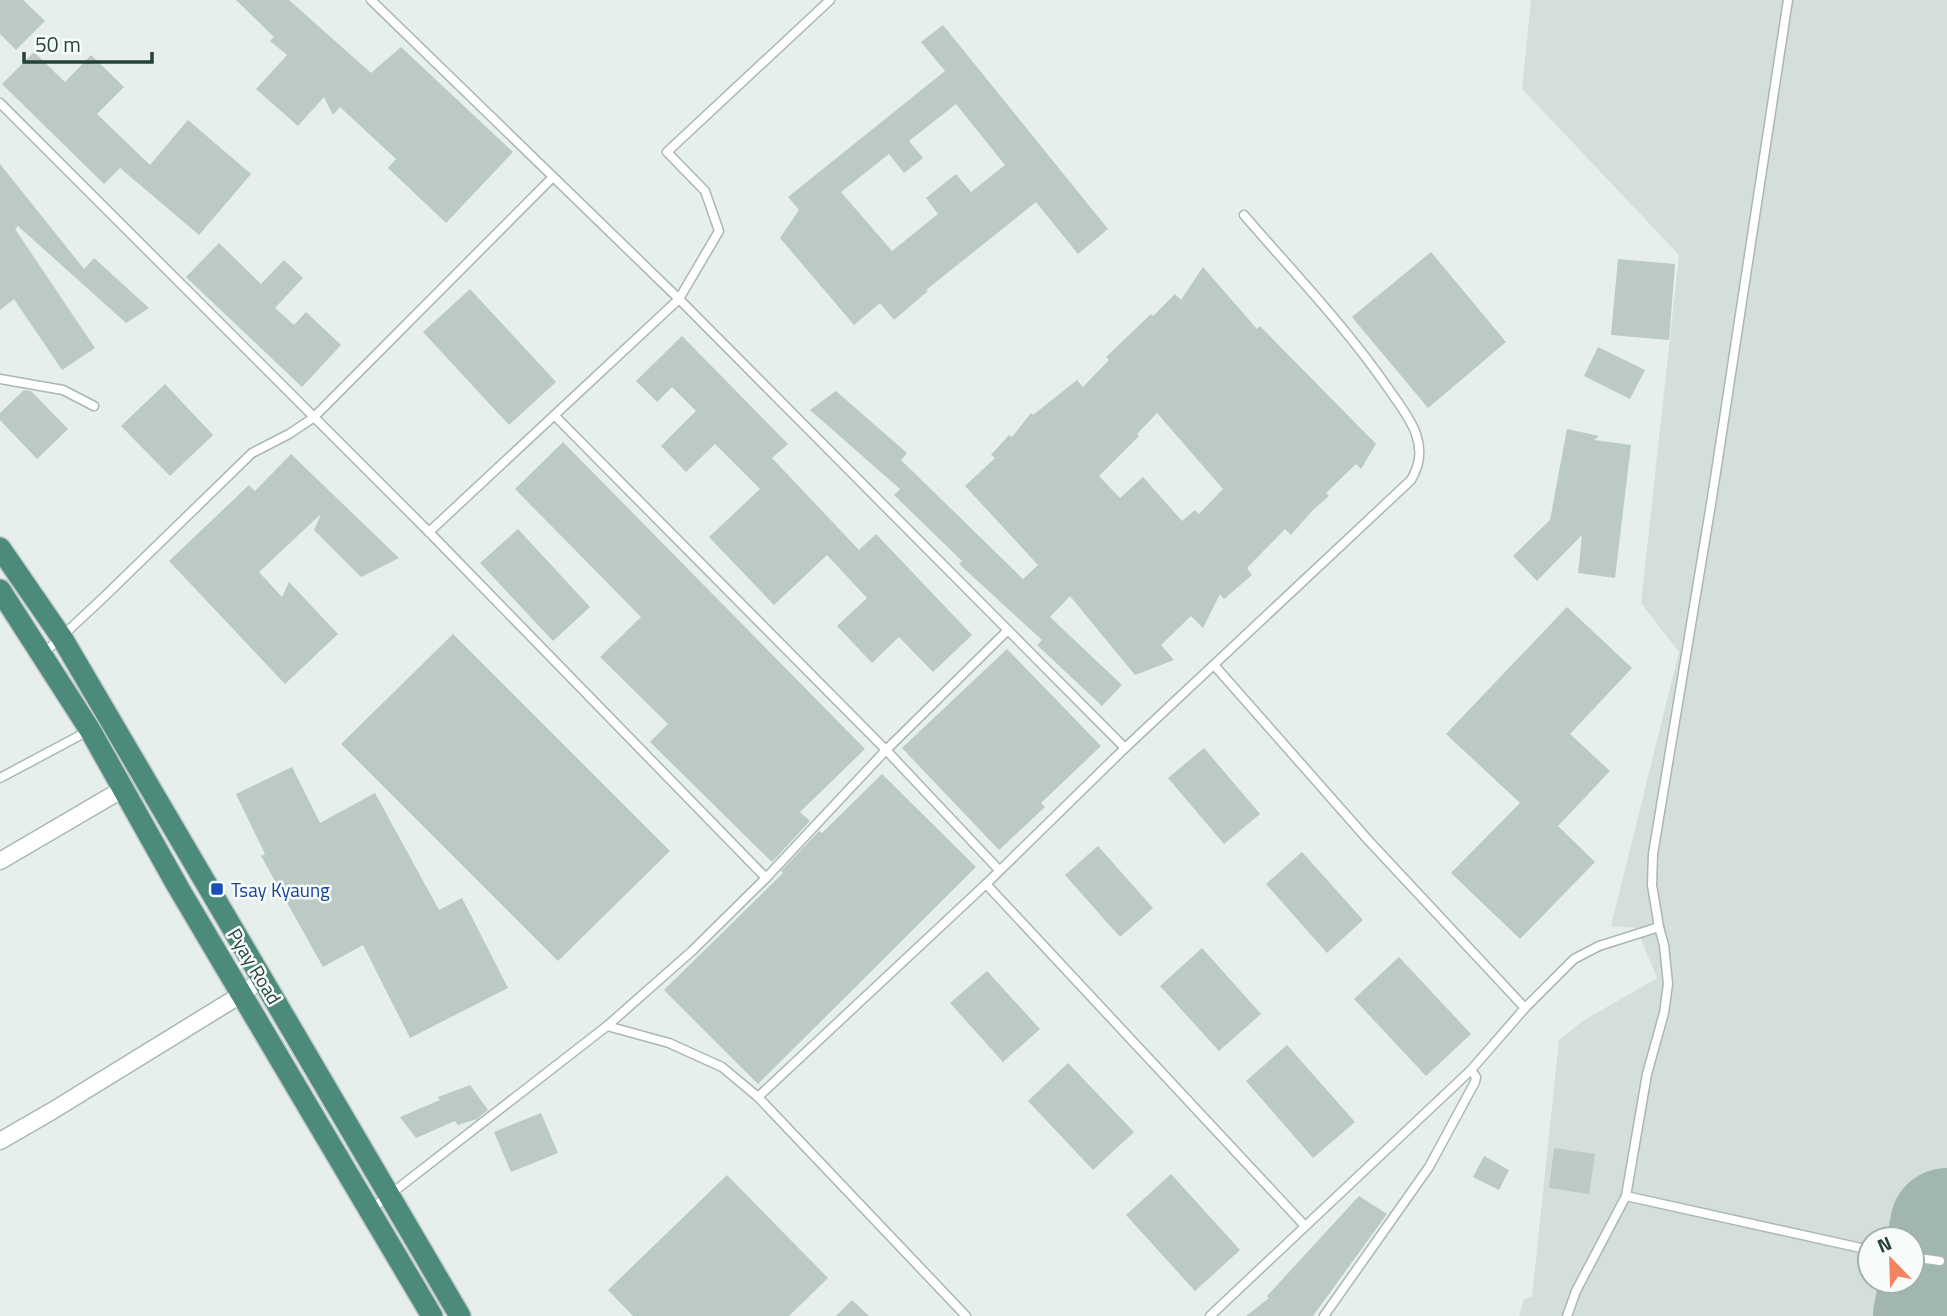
<svg xmlns="http://www.w3.org/2000/svg" width="1947" height="1316" font-family="'Titillium Web',sans-serif">
<style>
.built{fill:#d4dfda;fill-rule:evenodd}
.lines{fill:none;stroke-linecap:round;stroke-linejoin:round}
.taxiway{stroke:#a2b6b0;stroke-width:46}
.runway{stroke:#a2b6b0;stroke-width:114}
.building{fill:#bbcac4;fill-rule:evenodd}
.service-casing{stroke:#a8b8b2;stroke-width:11}
.minor-casing{stroke:#a8b8b2;stroke-width:19}
.trunk-casing{stroke:#c2cac8;stroke-width:24}
.service{stroke:#fff;stroke-width:8}
.minor{stroke:#fff;stroke-width:16}
.trunk{stroke:#4c8a7c;stroke-width:21}
.transit-dot{fill:#1a4fb4;stroke:#f7fbf9;stroke-width:2.5}
.labels{text-anchor:middle;dominant-baseline:central;stroke-width:5;stroke-linejoin:round;paint-order:stroke}
.transit-label{font-size:19px;fill:#164399;stroke:#f7fbf9;text-anchor:start}
.street-label{font-size:19px;fill:#24423a;stroke:#f7fbf9}
</style>
<rect width="100%" height="100%" fill="#e6efeb"/>
<!-- built -->
<path class="built" d="M1531,0h416v1316h-428l5,-17 8,-2 27,-257 24,-19 74,-43 -21,-50 -25,-2 68,-274 -38,-49 38,-348 -157,-166zM1870,1239h42v42h-42z"/>
<g class="lines">
<!-- taxiway -->
<path class="taxiway" d="M1944,1243l3,1"/>
<!-- runway -->
<path class="runway" d="M1930,1316l17,-91"/>
</g>
<!-- building -->
<g class="building">
<path d="M0,0h23l22,21 -29,29 -16,-16z"/>
<path d="M236,0h53l82,73 30,-26 112,105 -67,71 -58,-55 8,-9 -56,-52 -7,8 -9,-18 -26,29 -42,-37 31,-34 -17,-14 4,-4z"/>
<path d="M943,25l165,204 -30,25 -42,-52 -110,88 2,1 -34,29 -14,-17 -26,22 -74,-87 19,-28 -11,-13 157,-126 -24,-29zM956,104l49,61 -34,27 -15,-18 -30,24 12,16 -46,37 -51,-59 48,-38 15,19 19,-15 -14,-17z"/>
<path d="M34,52l31,30 26,-27 33,32 -27,27 53,51 38,-45 63,54 -52,61 -79,-67 -16,16 -102,-100z"/>
<path d="M0,164l84,105 10,-11 55,50 -23,15 -108,-97 -3,3 80,119 -33,22 -48,-71 -14,11z"/>
<path d="M219,243l42,41 23,-24 19,18 -28,30 19,17 12,-13 35,33 -39,42 -116,-110z"/>
<path d="M1431,252l75,90 -78,66 -76,-91z"/>
<path d="M1618,259l57,5 -6,76 -58,-5z"/>
<path d="M1203,267l54,62 3,-3 116,118 -15,25 -5,-5 -30,29 3,3 -17,15 -21,24 -6,-6 -38,39 5,7 -28,24 -4,-5 -17,34 -12,-12 -30,29 13,15 -39,15 -65,-79 -20,21 72,68 -20,21 -65,-61 5,-5 -83,-76 3,-3 -68,-66 6,-6 -90,-79 26,-19 71,62 -6,7 122,119 15,-14 -73,-79 30,-28 -4,-3 18,-20 3,2 19,-24 2,2 44,-35 6,7 26,-27 -3,-3 45,-43 2,2 22,-22 6,6zM1157,413l66,76 -24,25 -4,-4 -13,11 -39,-44 -23,21 -21,-22 40,-40 -2,-2z"/>
<path d="M470,289l86,93 -47,43 -86,-93z"/>
<path d="M682,336l106,108 -16,14 87,92 17,-16 96,101 -39,37 -34,-35 -27,26 -35,-37 30,-28 -40,-43 -53,50 -65,-68 51,-48 -45,-45 -29,28 -25,-26 35,-35 -24,-24 -15,15 -21,-21z"/>
<path d="M1598,347l47,23 -15,29 -46,-23z"/>
<path d="M165,384l48,51 -43,41 -49,-50z"/>
<path d="M24,390l7,1 37,38 -31,30 -37,-39v-7z"/>
<path d="M1567,429l32,7 -5,4 37,5 -16,133 -37,-5 4,-38 -45,46 -24,-25 37,-36z"/>
<path d="M563,442l302,307 -65,63 10,9 -38,41 -122,-120 18,-18 -68,-67 41,-40 -126,-128z"/>
<path d="M291,454l108,104 -38,19 -47,-47 7,-16 -62,58 23,25 7,-15 49,52 -53,50 -116,-123 80,-76 6,6z"/>
<path d="M518,529l72,78 -37,34 -73,-78z"/>
<path d="M1567,607l65,61 -62,66 40,37 -52,55 37,36 -75,77 -69,-66 69,-70 -74,-69z"/>
<path d="M453,634l217,217 -112,110 -217,-217z"/>
<path d="M1007,649l94,97 -60,57 4,4 -46,43 -97,-102z"/>
<path d="M1204,748l56,66 -36,30 -56,-66z"/>
<path d="M292,767l28,56 55,-30 64,117 23,-12 46,90 -98,50 -47,-93 -40,22 -62,-111 4,-2 -29,-60z"/>
<path d="M882,774l94,93 -218,217 -94,-94 119,-117 -2,-2 38,-40 3,2z"/>
<path d="M1098,846l55,62 -33,29 -55,-62z"/>
<path d="M1302,852l61,68 -36,33 -61,-69z"/>
<path d="M1202,948l59,66 -42,37 -59,-65z"/>
<path d="M1399,957l72,77 -45,42 -72,-77z"/>
<path d="M987,971l53,58 -37,33 -53,-59z"/>
<path d="M1287,1045l68,77 -42,36 -67,-77z"/>
<path d="M1068,1063l66,69 -41,38 -65,-69z"/>
<path d="M470,1085l18,25 -11,9 -19,6 -3,-4 -39,17 -16,-21 40,-17 -2,-3z"/>
<path d="M541,1113l17,40 -47,19 -17,-40z"/>
<path d="M1554,1148l41,6 -6,40 -40,-6z"/>
<path d="M1484,1156l25,14 -10,20 -26,-13z"/>
<path d="M1171,1174l69,76 -45,41 -69,-76z"/>
<path d="M727,1175l101,103 -39,38h-156l-25,-26z"/>
<path d="M1359,1196l28,18 -74,102h-67l23,-18 -2,-2z"/>
<path d="M852,1300l17,16h-33z"/>
</g>
<g class="lines">
<defs>
<g id="service">
<path d="M371,0l308,299 446,449"/>
<path d="M0,103l429,429 337,346"/>
<path d="M0,379l63,11 31,16"/>
<path d="M555,416l331,334 113,120"/>
<path d="M314,417l239,-240"/>
<path d="M429,532l250,-233 40,-68 -14,-40 -38,-39 163,-152"/>
<path d="M43,654l61,-57 148,-144 37,-19 24,-16"/>
<path d="M0,778l90,-48"/>
<path d="M986,884l319,342"/>
<path d="M1659,927l-7,-42 1,-31 59,-356 76,-498"/>
<path d="M1525,1008l49,-49 25,-13 60,-19 5,18 4,39 -4,29 -17,61 -21,122 -50,95 -9,25"/>
<path d="M607,1026l62,17 53,24 36,30 208,219"/>
<path d="M758,1097l228,-213 139,-136 286,-268c9,-15 11,-29 5,-46 -6,-17 -18,-31 -28,-46 -42,-61 -95,-116 -144,-173"/>
<path d="M1626,1196l244,54"/>
<path d="M370,1210l237,-184 85,-75 74,-73 120,-128 122,-120"/>
<path d="M1912,1257l28,4"/>
<path d="M1210,1316l261,-246 54,-62 -156,-167 -155,-176"/>
<path d="M1324,1316l105,-149 46,-85 1,-5 -5,-7"/>
</g>
<g id="minor">
<path d="M0,861l123,-72"/>
<path d="M0,1141l52,-30 190,-117 20,-15"/>
</g>
<g id="trunk">
<path d="M0,548l62,90 398,678"/>
<path d="M0,590l90,140 88,157 254,429"/>
</g>
</defs>
<!-- service casing -->
<use href="#service" class="service-casing"/>
<!-- minor casing -->
<use href="#minor" class="minor-casing"/>
<!-- trunk casing -->
<use href="#trunk" class="trunk-casing"/>
<!-- service -->
<use href="#service" class="service"/>
<!-- minor -->
<use href="#minor" class="minor"/>
<!-- trunk -->
<use href="#trunk" class="trunk"/>
</g>
<!-- markers -->
<rect class="transit-dot" x="210" y="882" width="14" height="14" rx="3.5"/>
<g class="labels">
<!-- transit labels -->
<g class="transit-label">
<text x="231" y="889">Tsay Kyaung</text>
</g>
<!-- street labels -->
<g class="street-label">
<text transform="translate(255 966) rotate(59)">Pyay Road</text>
</g>
</g>
<!-- north arrow -->
<g transform="translate(1891 1260) rotate(337)"><circle r="33" fill="#f7fbf9" stroke="#a3b1ad" stroke-width="2"/>
<path d="M0-5L12 26L0 18L-12 26Z" fill="#f4845f"/>
<text y="-10" font-size="19" font-weight="bold" text-anchor="middle" fill="#24423a">N</text>
</g>
<!-- scale -->
<path d="M24 52v10h128v-10" fill="none" stroke="#24423a" stroke-width="3.5"/>
<text x="35" y="52" font-size="21" fill="#24423a" stroke="#f7fbf9" stroke-width="5" paint-order="stroke">50 m</text>
</svg>
